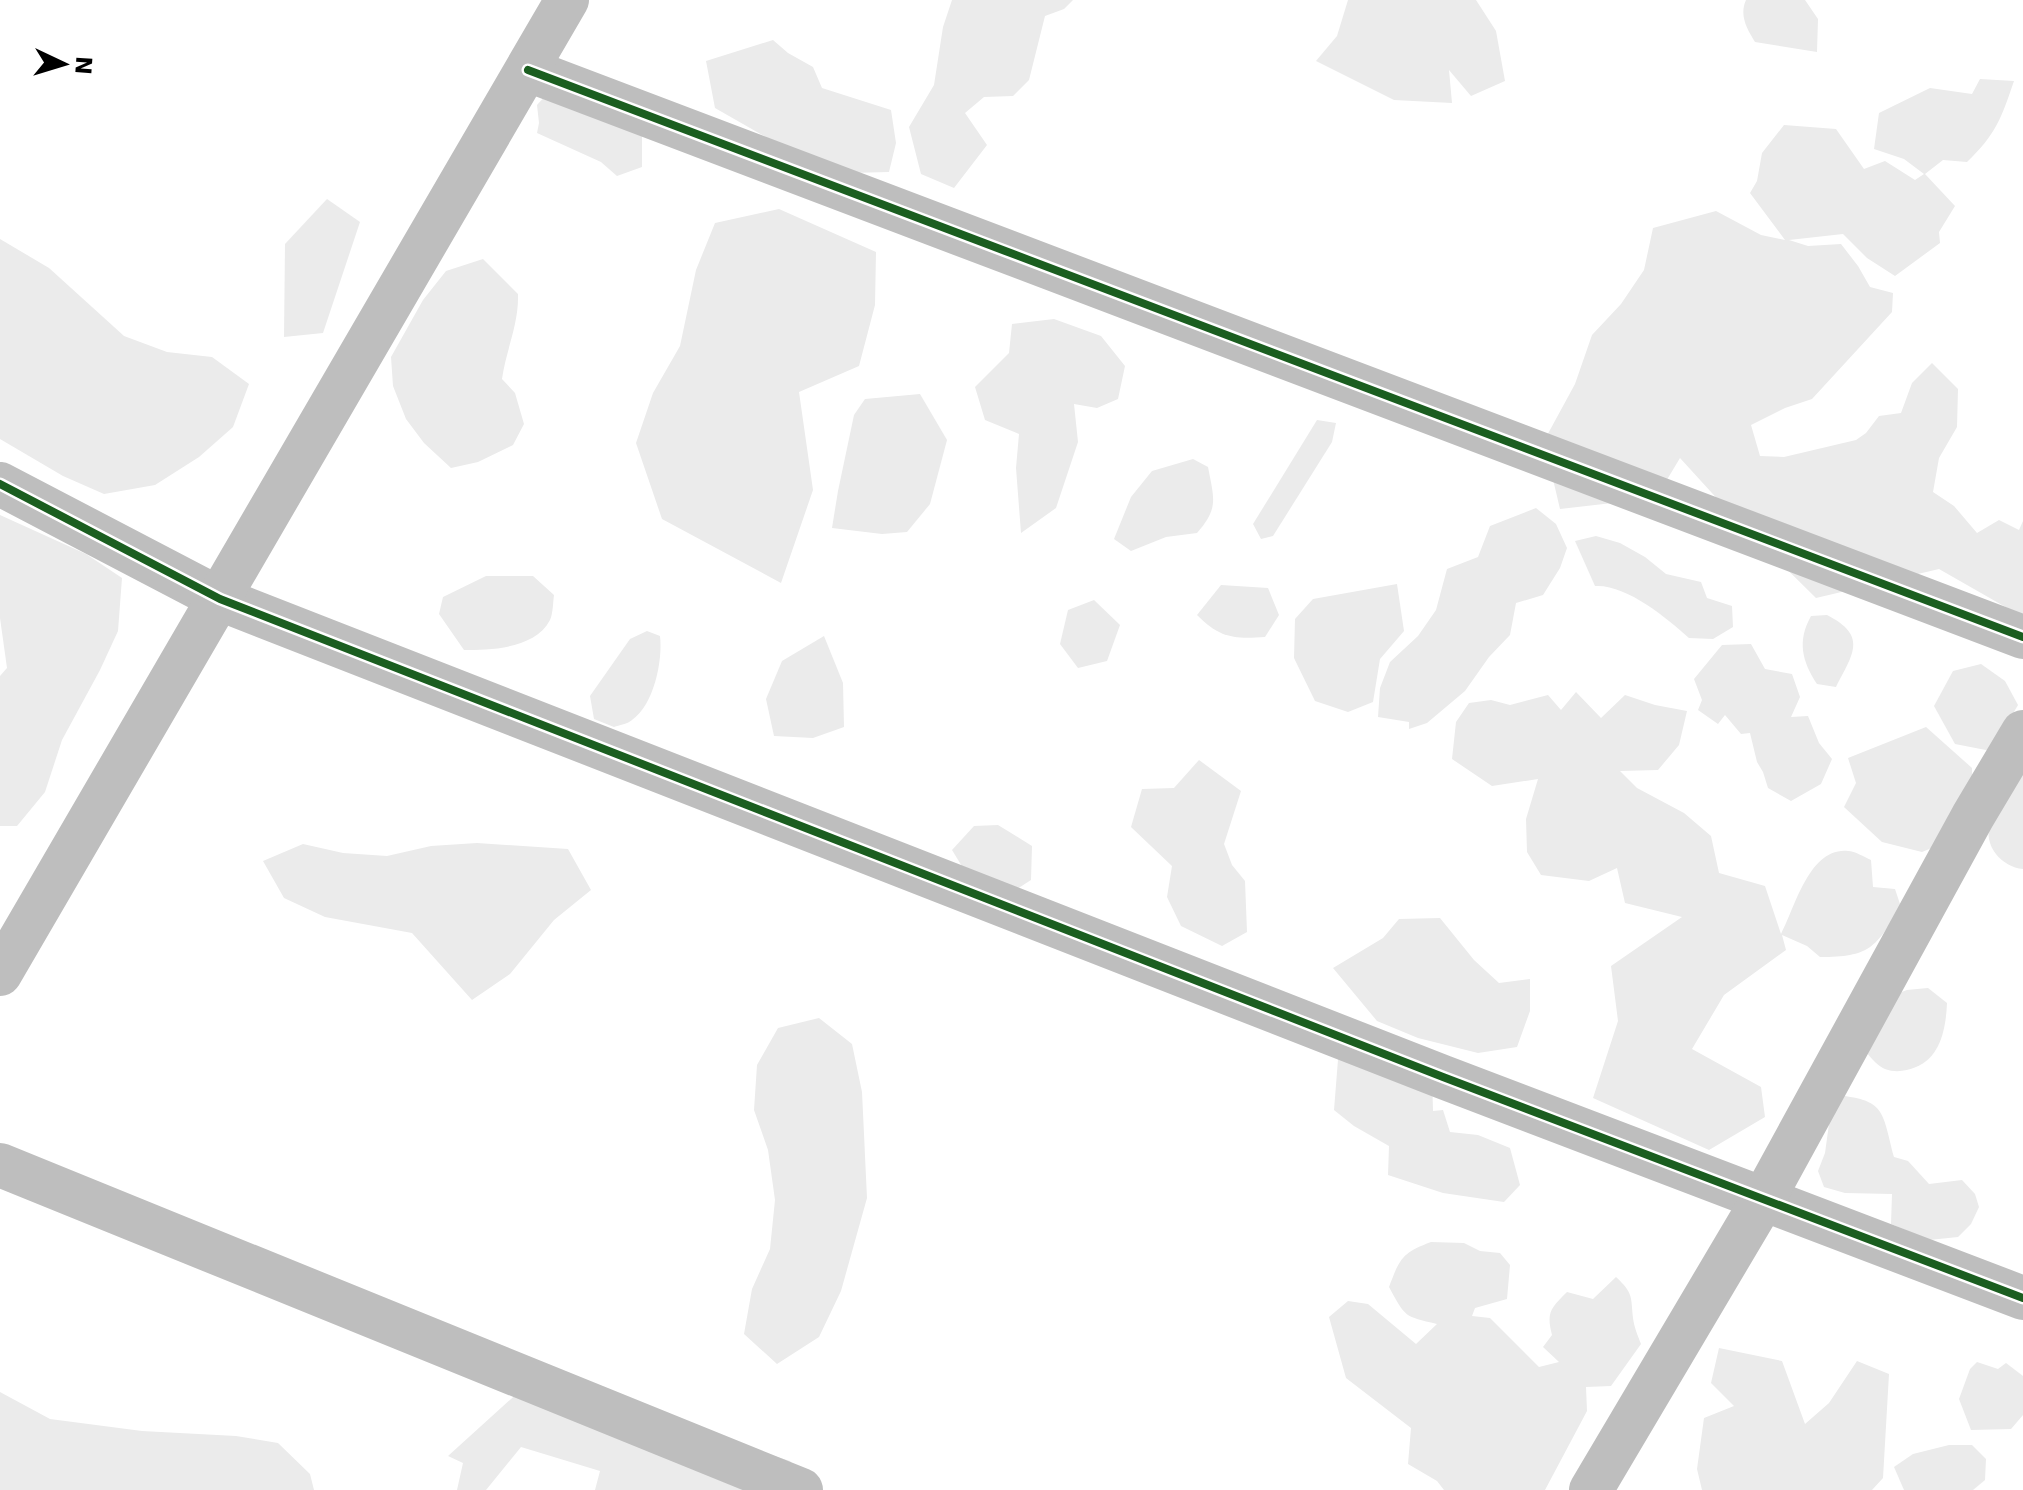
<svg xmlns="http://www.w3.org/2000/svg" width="2023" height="1490" font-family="'DejaVu Sans',sans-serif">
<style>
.green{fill:#ebebeb}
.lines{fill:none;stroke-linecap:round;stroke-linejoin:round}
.street{stroke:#bebebe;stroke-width:44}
.cycleway-casing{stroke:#fff;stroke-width:13}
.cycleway{stroke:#1b5e20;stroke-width:8}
</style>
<rect width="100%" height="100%" fill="#fff"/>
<!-- green -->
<g class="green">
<path d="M952,0h121l-9,9 -19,7 -16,64 -16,16 -29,1 -19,16 22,32 -33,43 -33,-14 -12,-47 25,-42 9,-58z"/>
<path d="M1348,0h128l20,31 9,50 -34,15 -22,-26 3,33 -58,-3 -78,-39 21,-25z"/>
<path d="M1746,0h59l13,19 -1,33 -62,-10c-8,-13 -16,-27 -9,-42z"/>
<path d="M773,40l15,13 25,14 9,21 69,22 5,33 -7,29 -40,1 -64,-25 -70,-40 -9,-47z"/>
<path d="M1980,79l34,2c-13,38 -18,53 -47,81l-24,-2 -18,14 30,32 -16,26 1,11 -45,33 -28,-18 -24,-24 -54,6 19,6 33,-2 17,22 12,21 23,6 -1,19 -80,87 -27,9 -34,17 9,31 24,1 72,-17 10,-7 13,-17 22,-3 11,-30 20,-20 26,26 -1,38 -18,31 -6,34 21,14 23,27 22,-13 20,10 4,-9v96l-84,-48 -123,29 -84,-83 -52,-57 -24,40 -96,11 -16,-68 31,-57 17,-49 29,-31 23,-34 9,-42 63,-17 45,24 24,5 -35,-47 7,-12 5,-28 22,-28 52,4 28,40 21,-8 30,19 9,-6 -20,-15 -30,-10 5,-36 51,-25 42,6z"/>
<path d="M548,93l94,36v38l-25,9 -16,-14 -64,-29 2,-10 -2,-18z"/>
<path d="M327,199l33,23 -37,111 -39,4 1,-93z"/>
<path d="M779,209l97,43 -1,53 -16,61 -60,26 14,98 -32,93 -119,-64 -26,-76 17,-50 27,-47 16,-76 19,-47z"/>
<path d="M0,239l49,29 75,68 43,16 45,5 37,27 -16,43 -34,30 -44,28 -51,9 -41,-18 -63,-37z"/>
<path d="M483,259l35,35c1,30 -12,56 -16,85l13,14 9,31 -11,21 -35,17 -27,6 -27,-25 -18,-24 -13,-33 -2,-29 32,-57 23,-29z"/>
<path d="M1054,319l47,17 24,30 -7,33 -21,9 -23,-4 4,38 -22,66 -35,25 -5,-65 3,-34 -34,-14 -10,-33 34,-34 3,-29z"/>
<path d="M920,394l27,46 -17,64 -23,28 -25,2 -50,-6 6,-37 16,-76 11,-16z"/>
<path d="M1317,420l19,3 -4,19 -59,94 -12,3 -8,-15z"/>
<path d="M1193,459l15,8c6,32 11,41 -11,66l-31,4 -35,14 -17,-12 17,-42 21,-26z"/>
<path d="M1536,508l20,16 11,24 -7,20 -17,27 -27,8 -6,32 -21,22 -24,34 -38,32 -18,6v-7l-31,-5 2,-29 10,-26 28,-26 18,-26 11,-41 31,-12 12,-31z"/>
<path d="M0,515l86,39 36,24 -4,53 -18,39 -38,70 -17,52 -28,34h-17v-150l7,-8 -7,-50z"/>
<path d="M1596,536l24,7 25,14 21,17 35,8 6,16 25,8 1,21 -20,12 -24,-1c-22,-20 -63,-54 -94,-52l-20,-45z"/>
<path d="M486,576h47l21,19c-1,7 -1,19 -4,25 -15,29 -60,30 -86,30l-25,-36 4,-17z"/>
<path d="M1397,584l7,47 -24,28 -7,43 -25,10 -33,-11 -21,-43 1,-39 18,-20z"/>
<path d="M1221,585l47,3 11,27 -14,22c-32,2 -45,1 -68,-22z"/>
<path d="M1094,600l26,25 -13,36 -29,7 -18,-24 8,-34z"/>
<path d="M1827,615c41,21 26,39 9,72l-19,-3c-15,-23 -20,-43 -6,-68z"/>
<path d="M647,631l13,5c3,24 -6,69 -28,84 -4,4 -13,5 -18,7l-20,-8 -4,-23 40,-57z"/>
<path d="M824,636l19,47 1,44 -31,11 -39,-2 -8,-37 16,-38z"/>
<path d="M1751,644l14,25 27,5 8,23 -9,20 17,-1 11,27 13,16 -11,25 -30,17 -23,-13 -5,-16 -6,-10 -7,-29 -9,1 -16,-19 -7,9 -20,-14 4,-10 -8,-21 28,-34z"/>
<path d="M1981,664l24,17 13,24 -27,46 -36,-7 -21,-38 19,-35z"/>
<path d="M1576,692l25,26 24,-23 30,10 32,6 -8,34 -21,25 -38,1 17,17 47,25 27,23 8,37 46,13 16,48c14,-26 28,-87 67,-83 7,0 16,6 23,9l2,27 22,2 6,18c-26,41 -31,50 -81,50l-13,-11 -25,-11 4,15 -62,45 -32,54 69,38 4,30 -56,33 -116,-52 25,-77 -7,-55 71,-49 -57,-14 -8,-35 -28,13 -48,-6 -14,-23 -1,-33 12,-40 -46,7 -40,-27 4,-37 13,-19 22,-3 19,5 38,-10 13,15z"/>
<path d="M1926,727l46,41 1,48 -34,29 -17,7 -40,-10 -38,-35 12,-24 -8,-25z"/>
<path d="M1199,760l42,31 -17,53 8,21 13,16 2,51 -25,14 -41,-20 -14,-29 5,-31 -41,-39 11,-38 32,-1z"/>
<path d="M2023,763v106c-21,-2 -40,-23 -33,-45 8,-21 23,-42 33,-61z"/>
<path d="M998,825l34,21 -1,34 -14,9 -43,-3 -22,-36 22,-24z"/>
<path d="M477,843l91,6 23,41 -37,30 -44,54 -38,26 -60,-67 -87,-16 -41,-19 -21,-37 40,-17 40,9 44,3 44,-10z"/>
<path d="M1440,918l34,42 25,23 31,-4v32l-13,36 -39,6 -60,-15 -41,-17 -44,-53 50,-30 16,-19z"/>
<path d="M1928,988l19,15c-1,24 -6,54 -31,64 -10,4 -20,6 -31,2 -7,-3 -14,-11 -19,-17l20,-54 21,-8z"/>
<path d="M819,1018l33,26 10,48 5,106 -26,93 -22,46 -42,27 -33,-30 8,-45 18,-40 5,-49 -7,-50 -14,-40 3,-45 21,-37z"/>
<path d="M1339,1047l93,28 1,36 10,-1 7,22 28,3 32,13 10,37 -16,17 -61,-9 -55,-18 1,-29 -35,-20 -20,-16z"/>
<path d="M1833,1095c53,4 49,16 61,62l14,4 21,23 33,-4 13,14 4,13 -8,17 -13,13 -29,3 -38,-16 1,-30 -47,-1 -21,-6 -6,-16 7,-18z"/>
<path d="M1431,1242l33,1 16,8 20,2 10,12 -3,34 -32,9 -3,8 18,2 49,49 20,-5 -16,-15 9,-12c-6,-23 -1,-27 15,-43l26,7 23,-22c17,16 15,19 17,41 1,9 5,18 8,26l-30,42 -25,1 1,24 -42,79h-101l-7,-9 -29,-17 3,-36 -65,-50 -17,-61 19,-16 20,3 48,40 21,-20c-33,-8 -31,-6 -48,-37 11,-29 13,-34 42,-45z"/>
<path d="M1719,1348l63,13 23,63 24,-21 28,-42 32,13 -6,104 -11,12h-170l-5,-21 7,-51 30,-12 -23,-23z"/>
<path d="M1977,1362l21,7 8,-6 17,13v39l-12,14 -40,1 -12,-31 11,-30z"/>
<path d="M544,1369l109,48 137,44 21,29h-216l5,-19 -79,-24 -35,43h-29l6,-27 -15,-7z"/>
<path d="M0,1392l50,27 92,12 94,5 42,7 32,31 4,16h-314z"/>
<path d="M1949,1445h23l14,14 -1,21 -12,10h-69l-10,-23 19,-13z"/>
</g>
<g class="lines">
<!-- street -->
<g class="street">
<path d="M528,70l1495,567"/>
<path d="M0,484l220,115 1223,478 580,221"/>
<path d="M0,974l567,-974"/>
<path d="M0,1165l801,325"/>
<path d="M1591,1490l173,-292 209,-382 50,-84"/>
</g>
<defs>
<g id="cycleway">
<path d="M528,70l1495,567"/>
<path d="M0,484l220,115 1223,478 580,221"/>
</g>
</defs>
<!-- cycleway casing -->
<use href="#cycleway" class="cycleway-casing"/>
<!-- cycleway -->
<use href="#cycleway" class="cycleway"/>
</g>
<!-- north arrow -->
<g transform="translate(64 64) rotate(94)" stroke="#ffffff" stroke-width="6" paint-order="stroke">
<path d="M0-6L14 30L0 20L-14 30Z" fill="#000000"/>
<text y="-12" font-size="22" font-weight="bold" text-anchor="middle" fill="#000000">N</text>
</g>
</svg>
